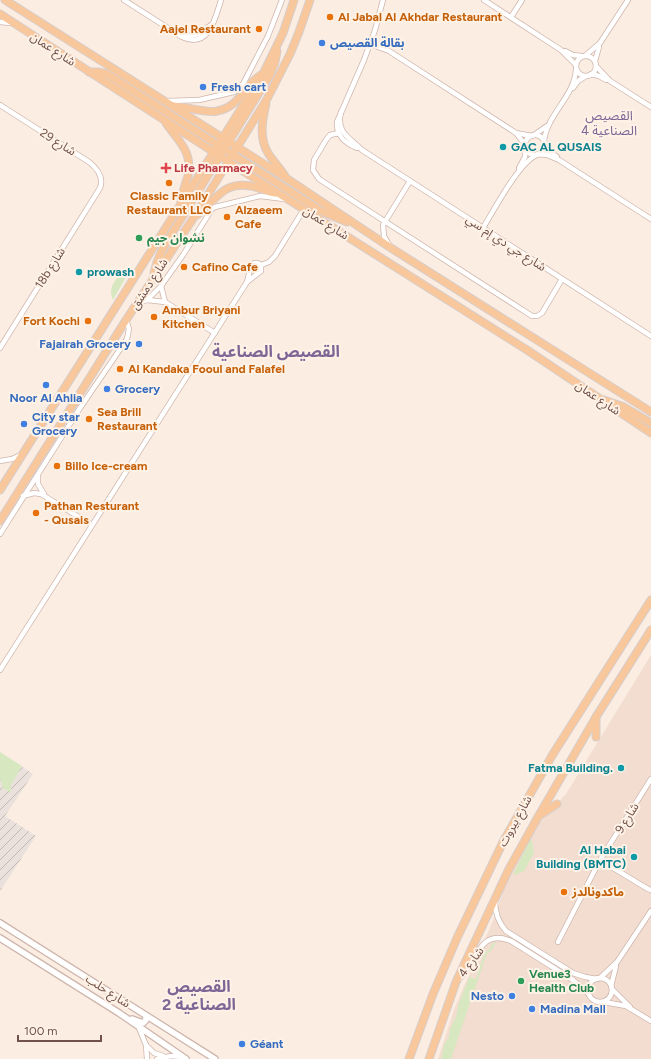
<svg xmlns="http://www.w3.org/2000/svg" width="651" height="1059" font-family="Figtree,'Noto Sans Arabic',sans-serif">
<style>
.residential{fill:#f2ddd0}
.industrial{fill:url(#industrial-furrows)}
.grass{fill:#d7e8c1}
.lines{fill:none;stroke-linecap:round;stroke-linejoin:round}
.minor-casing{stroke:#ceb5ac;stroke-width:6}
.tertiary-casing{stroke:#ceb5ac;stroke-width:8}
.primary-casing{stroke:#d7cecc;stroke-width:9}
.minor{stroke:#fff;stroke-width:4.5}
.tertiary{stroke:#fff;stroke-width:5.5}
.primary{stroke:#f8c79c;stroke-width:7}
.food-dot{fill:#e8710a;stroke:#fef2e7;stroke-width:1.5}
.shop-dot{fill:#3f7fe0;stroke:#fef2e7;stroke-width:1.5}
.culture-dot{fill:#0f9aa8;stroke:#fef2e7;stroke-width:1.5}
.health-dot{fill:#e0444e;stroke:#fef2e7;stroke-width:1.5}
.leisure-dot{fill:#2e9e5b;stroke:#fef2e7;stroke-width:1.5}
.labels{text-anchor:middle;dominant-baseline:central;stroke-width:4;stroke-linejoin:round;paint-order:stroke}
.food-label{font-size:12px;font-weight:bold;fill:#c56008;stroke:#fef2e7;text-anchor:start}
.shop-label{font-size:12px;font-weight:bold;fill:#366cbe;stroke:#fef2e7;text-anchor:start}
.street-label{font-size:12px;fill:#715149;stroke:#fef2e7}
.culture-label{font-size:12px;font-weight:bold;fill:#0d838f;stroke:#fef2e7;text-anchor:start}
.health-label{font-size:12px;font-weight:bold;fill:#be3a42;stroke:#fef2e7;text-anchor:start}
.leisure-label{font-size:12px;font-weight:bold;fill:#27864d;stroke:#fef2e7;text-anchor:start}
.neighbourhood-label{font-size:13px;fill:#7d6595;stroke:#fef2e7}
.district-label{font-size:16px;font-weight:bold;fill:#7d6595;stroke:#fef2e7}
</style>
<defs>
<pattern id="industrial-furrows" width="10" height="10" patternUnits="userSpaceOnUse"><rect width="10" height="10" fill="#eae1dd"/><path d="M-1 1l2-2M0 10L10 0M9 11l2-2" fill="none" stroke="#c2b9b5"/></pattern>
</defs>
<rect width="100%" height="100%" fill="#fbede2"/>
<!-- residential -->
<path class="residential" d="M651,655v404h-213l17,-52 40,-91 11,-33 29,-56 31,-33z"/>
<!-- industrial -->
<path class="industrial" d="M0,752l33,22 -28,42 31,20 -36,55z"/>
<!-- grass -->
<g class="grass">
<path d="M124,270h6l-17,30c-5,-13 1,-17 8,-28z"/>
<path d="M0,752l22,14 -11,19v8l-9,-6 -2,-10z"/>
<path d="M530,839l2,2 2,12 -10,18 -10,4v-2z"/>
<path d="M495,942l1,1 -6,9 -3,1 -36,106h-10l3,-14 5,-8 1,-8 6,-12 3,-14 10,-26 7,2 9,-27 4,-2 2,-5z"/>
</g>
<g class="lines">
<defs>
<g id="minor">
<path d="M124,0l58,37c27,12 33,-18 39,-37"/>
<path d="M484,0l77,50 15,15"/>
<path d="M511,17l11,-17"/>
<path d="M0,22l10,1"/>
<path d="M184,37l15,-3 12,-9"/>
<path d="M370,44l19,7 127,82 10,13"/>
<path d="M565,51l8,4 9,1"/>
<path d="M586,55l14,-12 28,-43"/>
<circle cx="586" cy="66" r="10"/>
<path d="M595,61l4,-14"/>
<path d="M596,66l14,15 41,26"/>
<path d="M591,74l8,2 7,4"/>
<path d="M573,88l5,-7 8,-5"/>
<path d="M166,101l33,-1 35,-8 9,-8 25,-48 14,-36"/>
<path d="M0,105l89,57c9,7 15,15 11,26l-100,160"/>
<path d="M341,112c-5,21 8,25 21,38l289,186"/>
<path d="M339,133l-9,2 -4,5 -12,20 -1,10 6,9 213,137h5l5,-3 20,-34"/>
<path d="M516,133l16,3"/>
<path d="M534,135l13,-9"/>
<circle cx="535" cy="145" r="10"/>
<path d="M544,141c3,-27 31,-45 32,-72"/>
<path d="M545,145l4,6 8,6"/>
<path d="M357,148c-12,-5 -21,-12 -20,-26l27,-62 11,-30 8,-30"/>
<path d="M538,154l9,1 12,5 92,59"/>
<path d="M519,168l6,-11 1,-9"/>
<path d="M483,228c11,-18 36,-66 54,-73"/>
<path d="M389,245l-5,-9 -1,-11 27,-44"/>
<path d="M254,263h4l3,2v6l-14,11 4,-16z"/>
<path d="M261,265l8,-3 6,-6 29,-47"/>
<path d="M161,286l4,16"/>
<path d="M147,300l18,2 50,31"/>
<path d="M138,303l9,-3 14,-14 22,-31 29,-46 3,-2 45,-11 24,3"/>
<path d="M0,461l12,-2 11,-5"/>
<path d="M38,475v9l6,10"/>
<path d="M23,496l11,-3 7,1 51,31"/>
<path d="M0,534l80,-126 47,-69 2,-10 -3,-9"/>
<path d="M0,670l247,-388"/>
<path d="M600,860l48,29 3,1"/>
<path d="M495,901c0,12 3,21 11,30l67,42 12,4 12,2"/>
<path d="M558,942l42,-82 51,-81"/>
<circle cx="600" cy="990" r="12"/>
<path d="M600,978l17,-16 34,-51"/>
<path d="M459,979c18,-15 19,-52 52,-38l62,39 15,13"/>
<path d="M611,986l5,-20"/>
<path d="M612,989l18,18"/>
<path d="M604,1002l22,4 25,15"/>
<path d="M139,1028l7,17 1,14"/>
<path d="M146,1045l8,8 9,3"/>
<path d="M157,1059l14,-3 11,1"/>
</g>
<g id="tertiary">
<path d="M0,923l215,136"/>
<path d="M0,938l119,75 67,46"/>
<path d="M132,1019l11,4 3,-3v-4"/>
</g>
<g id="primary">
<path d="M5,0l281,178 105,70 260,164"/>
<path d="M0,14l240,155 287,181 124,83"/>
<path d="M89,72h9l9,2 214,137 26,11"/>
<path d="M266,104c-4,17 -7,34 2,49 5,8 12,15 17,23"/>
<path d="M174,106c25,2 45,15 65,-8 7,-9 12,-17 22,-23"/>
<path d="M166,123c12,18 27,28 22,53 -3,9 -6,17 -7,27"/>
<path d="M197,215c19,-14 25,-34 54,-29 8,1 15,6 24,7"/>
<path d="M154,273l3,-11 6,-14 107,-173 5,-13 2,-11"/>
<path d="M604,400l20,7 27,16"/>
<path d="M0,490l263,-416 20,-41 11,-33"/>
<path d="M0,521l126,-201 68,-103 73,-118 23,-45 9,-22 11,-32"/>
<path d="M596,717v20"/>
<path d="M540,815l17,-11"/>
<path d="M409,1059l24,-65 24,-56 46,-96 50,-88 98,-154"/>
<path d="M429,1059l27,-77 53,-113 29,-52 58,-100 55,-87"/>
</g>
</defs>
<!-- minor casing -->
<use href="#minor" class="minor-casing"/>
<!-- tertiary casing -->
<use href="#tertiary" class="tertiary-casing"/>
<!-- primary casing -->
<use href="#primary" class="primary-casing"/>
<!-- minor -->
<use href="#minor" class="minor"/>
<!-- tertiary -->
<use href="#tertiary" class="tertiary"/>
<!-- primary -->
<use href="#primary" class="primary"/>
</g>
<!-- markers -->
<g class="food-dot">
<circle cx="330" cy="17" r="4"/>
<circle cx="259" cy="29" r="4"/>
<circle cx="169" cy="183" r="4"/>
<circle cx="227" cy="217" r="4"/>
<circle cx="184" cy="267" r="4"/>
<circle cx="154" cy="317" r="4"/>
<circle cx="88" cy="321" r="4"/>
<circle cx="120" cy="369" r="4"/>
<circle cx="89" cy="419" r="4"/>
<circle cx="57" cy="466" r="4"/>
<circle cx="36" cy="513" r="4"/>
<circle cx="564" cy="892" r="4"/>
</g>
<g class="shop-dot">
<circle cx="322" cy="43" r="4"/>
<circle cx="203" cy="87" r="4"/>
<circle cx="139" cy="344" r="4"/>
<circle cx="46" cy="385" r="4"/>
<circle cx="107" cy="389" r="4"/>
<circle cx="24" cy="424" r="4"/>
<circle cx="512" cy="996" r="4"/>
<circle cx="532" cy="1009" r="4"/>
<circle cx="242" cy="1044" r="4"/>
</g>
<g class="culture-dot">
<circle cx="503" cy="147" r="4"/>
<circle cx="79" cy="272" r="4"/>
<circle cx="621" cy="768" r="4"/>
<circle cx="634" cy="857" r="4"/>
</g>
<path class="health-dot" d="M164 162h4v4h4v4h-4v4h-4v-4h-4v-4h4z"/>
<g class="leisure-dot">
<circle cx="139" cy="238" r="4"/>
<circle cx="521" cy="981" r="4"/>
</g>
<g class="labels">
<!-- food labels -->
<g class="food-label">
<text x="338" y="17">Al Jabal Al Akhdar Restaurant</text>
<text x="251" y="29" text-anchor="end">Aajel Restaurant</text>
<text x="169" y="196" text-anchor="middle">Classic Family<tspan x="169" dy="14">Restaurant LLC</tspan></text>
<text x="235" y="210">Alzaeem<tspan x="235" dy="14">Cafe</tspan></text>
<text x="192" y="267">Cafino Cafe</text>
<text x="162" y="310">Ambur Briyani<tspan x="162" dy="14">Kitchen</tspan></text>
<text x="80" y="321" text-anchor="end">Fort Kochi</text>
<text x="128" y="369">Al Kandaka Fooul and Falafel</text>
<text x="97" y="412">Sea Brill<tspan x="97" dy="14">Restaurant</tspan></text>
<text x="65" y="466">Billo Ice-cream</text>
<text x="44" y="506">Pathan Resturant<tspan x="44" dy="14">- Qusais</tspan></text>
<text x="572" y="892">ماكدونالدز</text>
</g>
<!-- shop labels -->
<g class="shop-label">
<text x="330" y="43">بقالة القصيص</text>
<text x="211" y="87">Fresh cart</text>
<text x="131" y="344" text-anchor="end">Fajairah Grocery</text>
<text x="115" y="389">Grocery</text>
<text x="46" y="398" text-anchor="middle">Noor Al Ahlia</text>
<text x="32" y="417">City star<tspan x="32" dy="14">Grocery</tspan></text>
<text x="504" y="996" text-anchor="end">Nesto</text>
<text x="540" y="1009">Madina Mall</text>
<text x="250" y="1044">Géant</text>
</g>
<!-- street labels -->
<g class="street-label">
<text transform="translate(53 49) rotate(33)">شارع عمان</text>
<text transform="translate(58 142) rotate(32)">شارع 29</text>
<text transform="translate(326 223) rotate(32)">شارع عمان</text>
<text transform="translate(506 243) rotate(33)">شارع جي دي إم سي</text>
<text transform="translate(50 268) rotate(-58)">18b شارع</text>
<text transform="translate(149 284) rotate(-57)">شارع دمشق</text>
<text transform="translate(598 398) rotate(34)">شارع عمان</text>
<text transform="translate(627 818) rotate(-58)">شارع 9</text>
<text transform="translate(515 821) rotate(-61)">شارع بيروت</text>
<text transform="translate(471 962) rotate(-54)">شارع 4</text>
<text transform="translate(108 991) rotate(33)">شارع حلب</text>
</g>
<!-- culture labels -->
<g class="culture-label">
<text x="511" y="147">GAC AL QUSAIS</text>
<text x="87" y="272">prowash</text>
<text x="613" y="768" text-anchor="end">Fatma Building.</text>
<text x="626" y="850" text-anchor="end">Al Habai<tspan x="626" dy="14">Building (BMTC)</tspan></text>
</g>
<!-- health labels -->
<g class="health-label">
<text x="174" y="168">Life Pharmacy</text>
</g>
<!-- leisure labels -->
<g class="leisure-label">
<text x="147" y="238">نشوان جيم</text>
<text x="529" y="974">Venue3<tspan x="529" dy="14">Health Club</tspan></text>
</g>
<!-- neighbourhood labels -->
<g class="neighbourhood-label">
<text x="609" y="115">القصيص<tspan x="609" dy="15">الصناعية 4</tspan></text>
</g>
<!-- district labels -->
<g class="district-label">
<text x="276" y="351">القصيص الصناعية</text>
<text x="199" y="986">القصيص<tspan x="199" dy="18">الصناعية 2</tspan></text>
</g>
</g>
<!-- scale -->
<path d="M18 1035v6h83v-6" fill="none" stroke="#715149" stroke-width="2"/>
<text x="24" y="1035" font-size="12" fill="#715149" stroke="#fef2e7" stroke-width="3" paint-order="stroke">100 m</text>
</svg>
